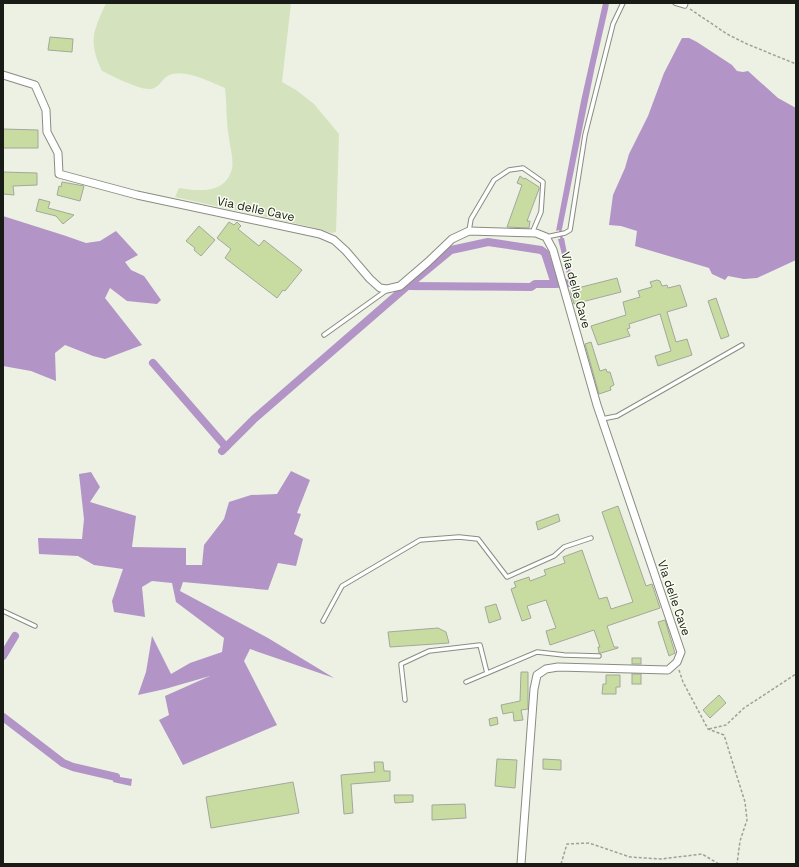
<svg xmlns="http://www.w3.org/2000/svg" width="799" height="867" font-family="'Space Grotesk',sans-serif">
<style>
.green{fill:#d4e2bd}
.water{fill:#b294c7}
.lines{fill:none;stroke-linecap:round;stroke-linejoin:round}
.stream{stroke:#b294c7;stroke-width:2.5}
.canal{stroke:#b294c7;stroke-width:8}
.building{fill:#c8dca2;stroke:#a3a89b}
.service-casing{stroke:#898d81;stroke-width:5.5}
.minor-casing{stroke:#898d81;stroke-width:9}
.path{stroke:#9da197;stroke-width:1.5;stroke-dasharray:3 2;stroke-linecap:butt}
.service{stroke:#fff;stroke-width:3.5}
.minor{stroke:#fff;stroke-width:7}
.labels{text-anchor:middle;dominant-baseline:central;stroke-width:3;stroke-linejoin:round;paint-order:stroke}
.street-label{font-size:12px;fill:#191b16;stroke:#f9fef1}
</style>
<rect width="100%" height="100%" fill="#ecf1e3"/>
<!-- green -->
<path class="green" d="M106,3h185l-9,79 14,8 18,14 25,30 -3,98 -4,1 -25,-7 -132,-29 4,-9c19,3 44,6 52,-16 4,-10 -1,-24 -2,-34 -3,-16 -2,-33 -4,-50 -15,-6 -44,-22 -59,-11 -6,5 -8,12 -17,12 -12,0 -36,-13 -47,-18 -14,-30 -9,-39 4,-68z"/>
<!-- water -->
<g class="water">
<path d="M603,3h6l-1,6 -13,57 -33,163 -6,2 25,-130z"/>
<path d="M682,38h7l8,4 35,23 5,6 6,1 5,-1 30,27 18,10v152l-39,18 -13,1 -16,-3 -3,4 -13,-6 -3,-6 -74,-22 2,-15 -16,-5 -12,-1 4,-30 12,-27 4,-14 19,-38 16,-43z"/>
<path d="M3,216l63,20 20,7 14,-2 16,-10 22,24 -13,7 6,8 13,6 17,24 -4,4 -30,-3 -17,-13 -5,10 37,47 -37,14 -12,-3 -28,-11 -10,8 1,28 -25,-10 -28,-5z"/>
<path d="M564,238l9,46 -1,1 -3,1 -1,-8 -10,-39z"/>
<path d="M291,471l19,9 -13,33 4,1 -7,20 9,5 -7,27 -18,-3 -10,27 -85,-8 -3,9 88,47 66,40 -84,-29 -6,12 33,64 -94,40 -24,-45 10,-5 -4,-19 45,-20 -45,13 -27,6 8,-23 6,-36 19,38 19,-11 32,-11 2,-14 -48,-36 -4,-19 -20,-2 -10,6 3,30 -31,-5 -2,-11 11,-32 -29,-4 -16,-9 -39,-2 -1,-16 44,1 2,-20 -5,-45 12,-2 9,15 -10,15 46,14 -4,31 54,1v17h16l2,-20 20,-26 5,-17 22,-7 26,-1z"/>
<path d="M114,776l18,3 -1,7 -18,-4z"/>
</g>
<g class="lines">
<!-- stream -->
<path class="stream" d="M560,227l2,15"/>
<!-- canal -->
<g class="canal">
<path d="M408,286l123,1 4,-3h20"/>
<path d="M153,363l73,84"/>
<path d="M222,451l32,-32 151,-131 46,-38 37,-8 53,8 4,3 10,31 15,-1"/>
<path d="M3,656l12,-20"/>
<path d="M3,717l60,46 10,4 43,10"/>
</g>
</g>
<!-- building -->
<g class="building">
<path d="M50,37l23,2 -1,13 -24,-2z"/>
<path d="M3,129l35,1v18h-35z"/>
<path d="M3,172l34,1v12l-24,1 1,9 -11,-1z"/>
<path d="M520,176l4,3 1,-1 14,9v2l-12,32h3l-1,7 -22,-1 15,-42 -5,-2z"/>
<path d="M62,182l22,4 -4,15 -23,-6 2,-9 2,1z"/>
<path d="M39,199l11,3 -2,6 26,7 -11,9 -7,-8 -20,-5z"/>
<path d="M229,222l5,3 3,-3 4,4 -3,3 21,17 5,-6 38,30 -17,21 -2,-1 -6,8 -52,-40 6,-9 -14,-11z"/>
<path d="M199,226l16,14 -14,16 -7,-6 1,-2 -9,-7z"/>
<path d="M617,278l4,14 -47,12 -4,-14z"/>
<path d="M657,280l3,1 2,5 5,-1 1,3 12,-3 7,21 -20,6 9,30 11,-3 5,16 -34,11 -3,-10 16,-5 -11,-37 -31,10 1,4 -3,1 3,7 -32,9 -7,-19 35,-11 -3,-13 17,-5 -2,-6 14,-4 -2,-5z"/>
<path d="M716,298l13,38 -8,3 -13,-38z"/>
<path d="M591,342l9,29 6,-2 1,3h3l4,13 -4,2 1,3 -12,4 -14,-50z"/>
<path d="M618,506l28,80 6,-2 8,24 -53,18 7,21h4v1l-17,5h-2l-1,-6h2l-6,-17 -44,15 -4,-14 10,-3 -10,-28 -19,6 4,12 -9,3 -11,-32 5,-2 -2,-5 15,-5 1,4 16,-6 -2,-5 21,-7 -2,-6 19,-7 17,49 8,-2 4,12 22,-7 -31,-90z"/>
<path d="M558,514l2,7 -22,9 -2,-8z"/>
<path d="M496,604l5,15 -12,4 -4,-16z"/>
<path d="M665,620l10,33 -6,3 -11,-34z"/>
<path d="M438,628l8,4 3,11 -59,4 -2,-15z"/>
<rect x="632" y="658" width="9" height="6"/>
<path d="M521,672h7v37l-7,1 2,10 -9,1 -1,-9 -10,2 -2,-9 19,-4z"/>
<rect x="632" y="674" width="9" height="10"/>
<path d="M606,675h14v12h-4v7h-14l1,-10h3z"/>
<path d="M719,695l7,8 -16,15 -7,-8z"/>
<path d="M497,717l1,7 -8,2 -1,-7z"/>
<path d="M497,759l20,1 -2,28 -20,-2z"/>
<path d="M543,759l18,1v10l-18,-1z"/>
<path d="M374,762h9l1,9h6v10l-39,3 2,29 -9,1 -3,-39 34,-3z"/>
<path d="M293,782l6,31 -88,15 -5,-31z"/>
<path d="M394,795h19v7l-18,1z"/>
<path d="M465,804l1,14 -34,2v-15z"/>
</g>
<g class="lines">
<defs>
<g id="service">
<path d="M675,3l10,3 1,-3"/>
<path d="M469,231l2,-12 23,-39 15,-10 14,-2 20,14 -2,30 -9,21"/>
<path d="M546,237l19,-4 5,-3 15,-95 28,-111 10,-21"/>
<path d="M324,335l63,-45"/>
<path d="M602,419l15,-3 125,-71"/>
<path d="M3,611l32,15"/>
<path d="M323,621l19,-35 78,-46 39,-3 19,2 29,38 47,-21 10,-9 27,-9"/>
<path d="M466,682l71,-30 27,3 35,1"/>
<path d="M405,700l-4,-36 28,-13 51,-6 7,28"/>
</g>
<path id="minor" d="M3,75l32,10 11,25 1,22 11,21 1,21 78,21 183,39 14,6 12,11 24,28 10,9 7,1 13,-3 28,-24 24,-23 17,-8 67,2 10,4 7,13 44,155 84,247 -4,10 -9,8 -110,-3 -12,2 -9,6 -3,14 -13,175"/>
</defs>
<!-- service casing -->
<use href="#service" class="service-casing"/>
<!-- minor casing -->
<use href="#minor" class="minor-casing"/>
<!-- path -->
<g class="path">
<path d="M690,9l37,25 20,10 49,20"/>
<path d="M679,670l4,12 25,47 16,6 21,67 2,18 -7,21 -3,23"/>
<path d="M709,729l17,-4 18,-17 52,-34"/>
<path d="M561,864l6,-20 22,-1 41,14 31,2 41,-5 17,10"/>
</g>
<!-- service -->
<use href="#service" class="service"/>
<!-- minor -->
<use href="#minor" class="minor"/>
</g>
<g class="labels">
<!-- street labels -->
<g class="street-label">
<text transform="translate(256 209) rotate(12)">Via delle Cave</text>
<text transform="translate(576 290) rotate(74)">Via delle Cave</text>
<text transform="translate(674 598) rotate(71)">Via delle Cave</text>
</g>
</g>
<!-- border -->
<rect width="799" height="867" fill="none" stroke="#191b16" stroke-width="8"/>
</svg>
